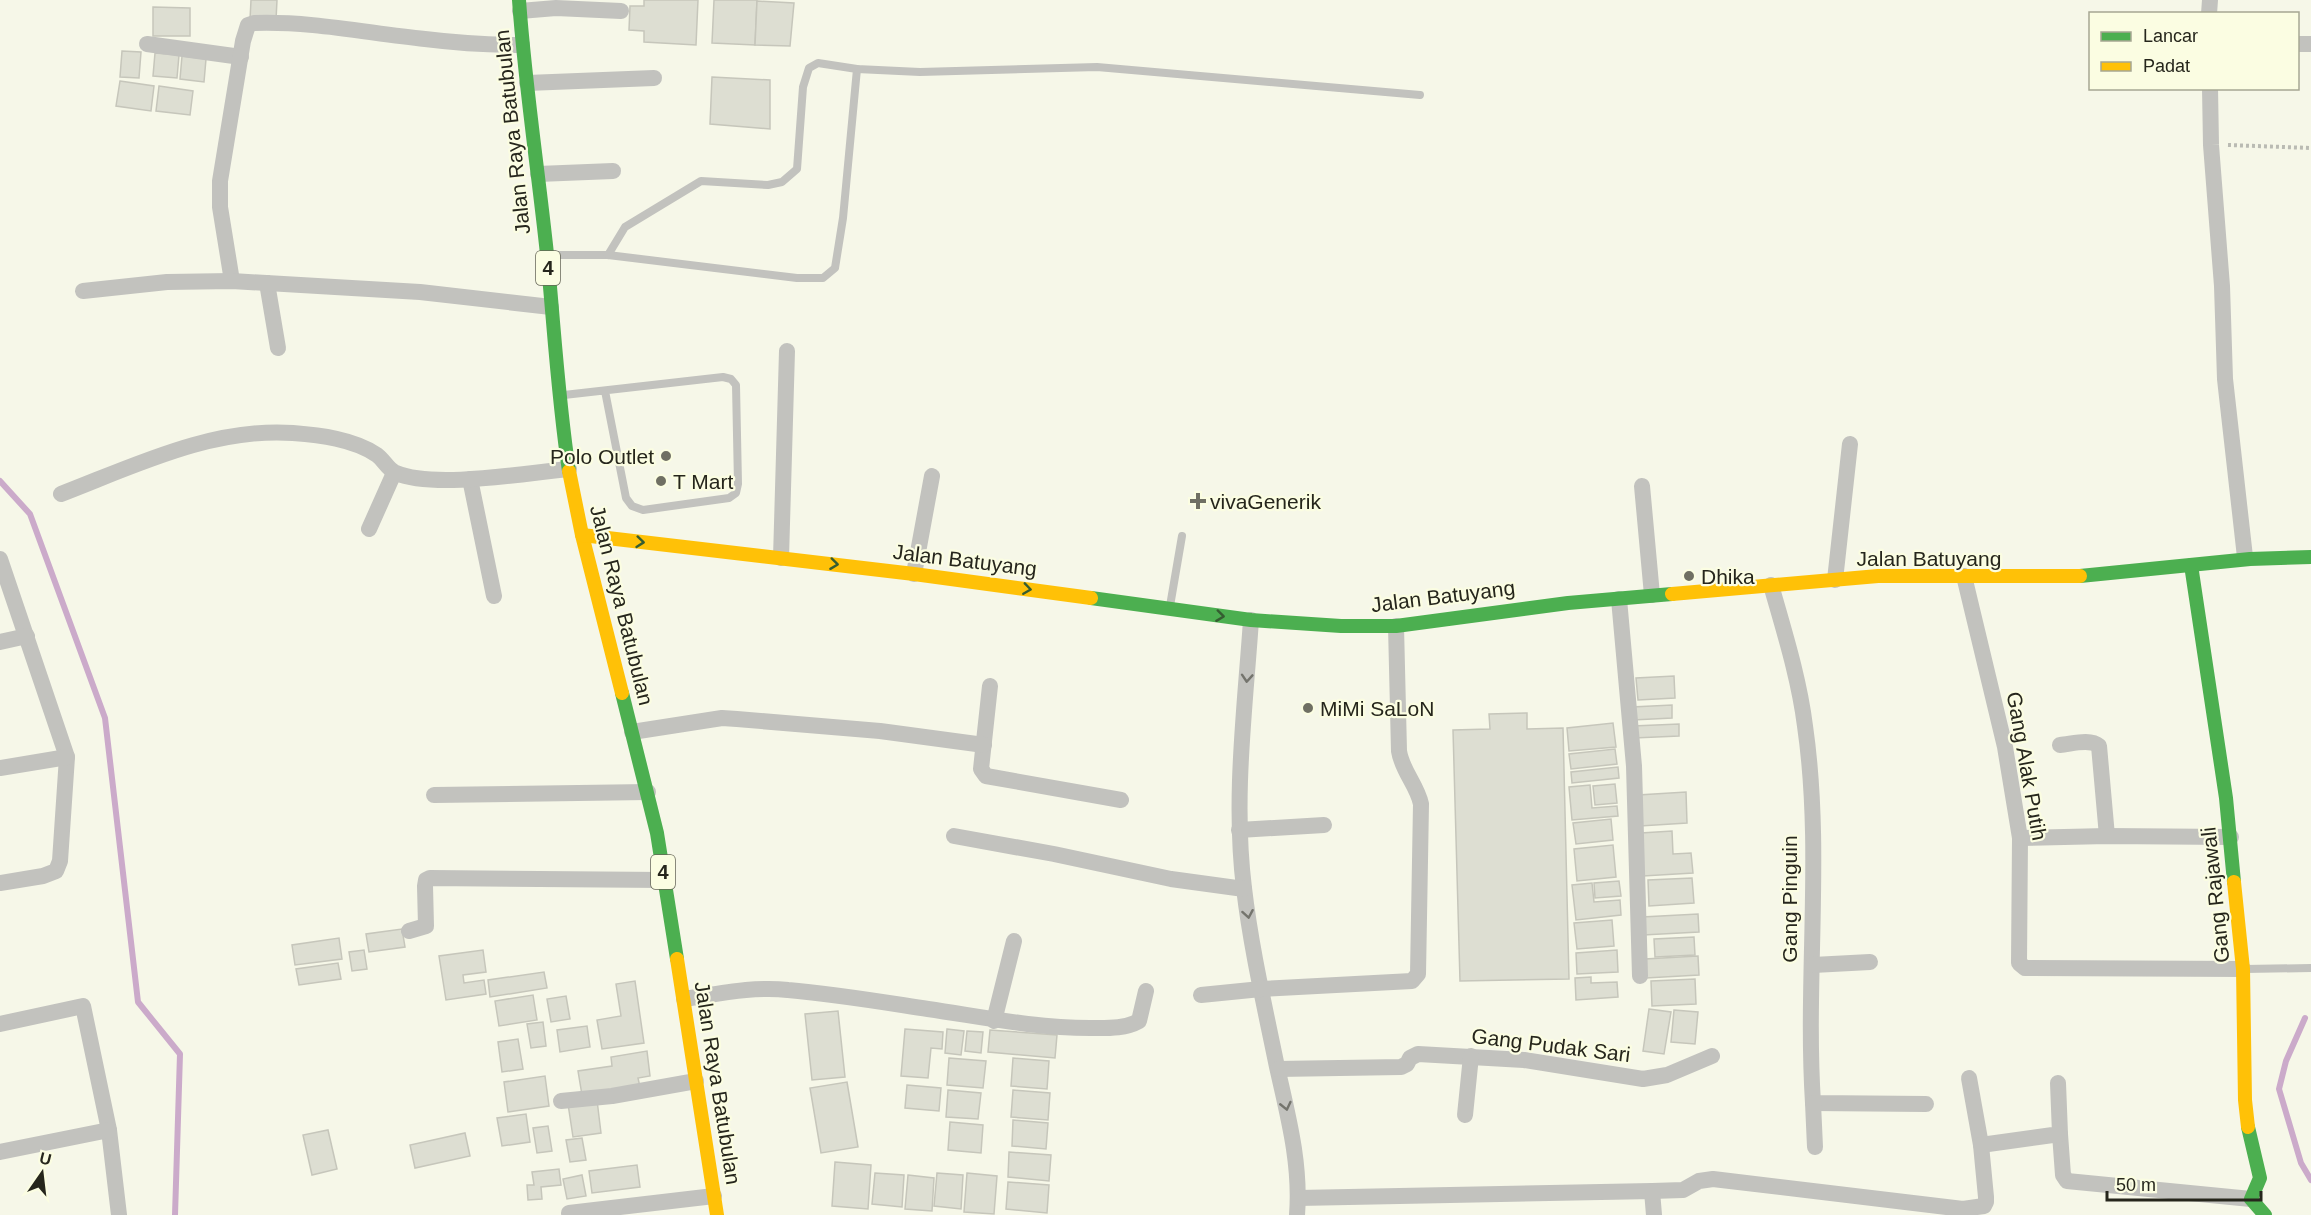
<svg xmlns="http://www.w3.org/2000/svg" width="2311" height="1215" font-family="Helvetica,sans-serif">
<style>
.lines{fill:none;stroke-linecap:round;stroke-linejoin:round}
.stream{stroke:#cbaaca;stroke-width:6}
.building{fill:#ddded2;stroke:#c6c6bb;stroke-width:1.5}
.path{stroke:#babbb3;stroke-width:4;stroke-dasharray:3 3;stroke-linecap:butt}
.lane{stroke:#c2c2be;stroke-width:8}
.street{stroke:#c2c2be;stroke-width:16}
.fast{stroke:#4caf50;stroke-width:14}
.slow{stroke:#ffc107;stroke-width:14}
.oneway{stroke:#355d31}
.oneway2{stroke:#74746d}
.poi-dot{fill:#6f6f63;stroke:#fbfde2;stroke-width:2}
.labels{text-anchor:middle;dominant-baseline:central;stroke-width:4.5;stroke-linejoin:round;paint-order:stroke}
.shield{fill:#fbfde2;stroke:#666657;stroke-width:1.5}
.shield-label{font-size:20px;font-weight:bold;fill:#26261c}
.street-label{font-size:21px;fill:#26261c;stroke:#fbfde2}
.poi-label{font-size:21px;fill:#26261c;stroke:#fbfde2;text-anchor:start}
</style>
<rect width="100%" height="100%" fill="#f6f7e8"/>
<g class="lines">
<!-- stream -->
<g class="stream">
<path d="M0,481l30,33 75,204 33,284 42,52 -5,161"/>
<path d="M2305,1018l-19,43 -7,28 22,74 10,17"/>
</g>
</g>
<!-- building -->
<g class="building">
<path d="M251,0h26l-1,20h-26z"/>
<path d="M644,0h54l-2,45 -52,-3v-11l-15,-1 1,-24h14z"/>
<path d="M714,0h43l-2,45 -43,-2z"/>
<path d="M757,1l37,2 -4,43 -35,-1z"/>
<path d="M153,7l37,1v28h-37z"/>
<path d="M122,51l19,1 -2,26 -19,-1z"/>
<path d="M155,53l24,2 -2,23 -24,-2z"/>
<path d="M182,56l24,3 -2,23 -24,-3z"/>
<path d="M712,77l58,3v49l-60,-5z"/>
<path d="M120,81l34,5 -3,25 -35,-5z"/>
<path d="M159,86l34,5 -3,24 -34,-4z"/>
<path d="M1674,676l1,22 -37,2 -2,-22z"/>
<path d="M1672,705v13l-39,2 -1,-13z"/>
<path d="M1527,713v16l36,-1 6,251 -109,2 -7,-251 37,-1 -1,-15z"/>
<path d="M1613,723l3,24 -47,4 -2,-23z"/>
<path d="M1679,724v12l-45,2 -1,-12z"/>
<path d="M1615,749l2,15 -46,5 -2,-15z"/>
<path d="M1618,767l1,11 -47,5 -1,-11z"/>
<path d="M1615,784l2,19 -22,2 -2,-19z"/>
<path d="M1590,785l2,23 25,-2 1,10 -46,4 -3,-33z"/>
<path d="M1686,792l1,31 -47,3 -2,-31z"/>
<path d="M1611,819l2,21 -37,4 -3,-21z"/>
<path d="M1672,831l1,23 18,-1 2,20 -50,3 -2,-43z"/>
<path d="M1613,845l3,32 -39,4 -3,-32z"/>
<path d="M1692,878l2,25 -45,3 -1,-26z"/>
<path d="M1619,881l2,15 -26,2 -1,-15z"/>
<path d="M1592,883l2,19 26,-2 1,15 -45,5 -4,-35z"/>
<path d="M1698,914l1,18 -56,3 -1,-18z"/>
<path d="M1612,920l2,26 -37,3 -3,-26z"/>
<path d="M402,929l3,18 -36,5 -3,-18z"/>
<path d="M1694,937l1,18 -40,2 -1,-18z"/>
<path d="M339,938l3,21 -47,6 -3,-20z"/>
<path d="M364,950l3,19 -15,2 -3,-19z"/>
<path d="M483,950l3,22 -23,3 1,8 20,-3 2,14 -40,6 -7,-44z"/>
<path d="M1617,950l1,22 -41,2 -1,-21z"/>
<path d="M1698,956l1,19 -53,3 -1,-19z"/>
<path d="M338,963l3,16 -42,6 -3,-16z"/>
<path d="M544,972l3,16 -57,9 -2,-17z"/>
<path d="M1591,977v6l26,-1 1,15 -42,3 -1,-22z"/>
<path d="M1695,979l1,25 -44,2 -1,-25z"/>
<path d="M635,981l9,62 -42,6 -5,-29 24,-4 -5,-32z"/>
<path d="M533,995l4,25 -38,6 -4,-25z"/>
<path d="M566,996l4,23 -19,3 -4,-23z"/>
<path d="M1649,1009l22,3 -7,42 -21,-3z"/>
<path d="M1674,1010l24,2 -3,32 -24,-2z"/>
<path d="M838,1011l7,66 -33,3 -7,-66z"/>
<path d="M543,1022l3,24 -15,2 -4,-24z"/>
<path d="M587,1026l3,21 -30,5 -3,-22z"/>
<path d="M905,1029l38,3 -1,17 -11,-1 -3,30 -27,-2z"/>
<path d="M947,1029l17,2 -3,24 -16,-2z"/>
<path d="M990,1030l67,5 -2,23 -67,-6z"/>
<path d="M967,1031l16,1 -2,21 -16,-2z"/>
<path d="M518,1039l5,30 -21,3 -4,-30z"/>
<path d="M647,1051l3,25 -12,2 2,9 -58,8 -4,-24 34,-5 -1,-9z"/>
<path d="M949,1058l37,3 -3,27 -36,-3z"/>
<path d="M1013,1058l36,3 -2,28 -36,-3z"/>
<path d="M545,1076l4,30 -41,6 -4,-30z"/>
<path d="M847,1082l11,65 -37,6 -11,-65z"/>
<path d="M907,1085l34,3 -2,23 -34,-3z"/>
<path d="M948,1090l33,3 -3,26 -32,-2z"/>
<path d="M1013,1090l37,3 -2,27 -37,-3z"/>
<path d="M597,1100l4,33 -28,4 -5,-33z"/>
<path d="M526,1114l4,28 -28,4 -5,-28z"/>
<path d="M1013,1120l35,3 -2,26 -34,-3z"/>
<path d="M950,1122l33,3 -2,28 -33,-3z"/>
<path d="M548,1126l4,25 -15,2 -4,-25z"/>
<path d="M328,1130l9,39 -25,6 -9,-40z"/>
<path d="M465,1133l5,23 -55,12 -5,-23z"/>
<path d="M582,1138l4,22 -16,2 -4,-22z"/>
<path d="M1009,1152l42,3 -2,26 -41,-4z"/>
<path d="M835,1162l36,3 -3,44 -36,-3z"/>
<path d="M637,1165l3,22 -48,6 -3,-22z"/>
<path d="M559,1169l2,16 -20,2 1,12 -14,1 -1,-15h7l-2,-13z"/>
<path d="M875,1173l29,2 -2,32 -30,-3z"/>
<path d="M937,1173l26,2 -2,34 -27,-3z"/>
<path d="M967,1173l30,3 -3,38 -30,-2z"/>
<path d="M582,1175l4,21 -19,3 -4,-20z"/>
<path d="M908,1175l26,3 -2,33 -27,-2z"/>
<path d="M1008,1182l41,3 -2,28 -41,-4z"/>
</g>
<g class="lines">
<!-- path -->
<path class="path" d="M2228,145l83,3"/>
<!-- lane -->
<g class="lane">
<path d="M553,255h55l189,23h26l12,-10 8,-50 14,-149"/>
<path d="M608,255l17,-28 76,-46 67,4 14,-3 15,-13 6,-82 6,-19 9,-5 39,6 63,3 177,-5 323,28"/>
<path d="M564,395l159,-18 8,2 5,6 2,99 -2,9 -7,5 -86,12 -11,-4 -6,-8 -21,-107"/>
<path d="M1170,606l12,-70"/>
<path d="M2245,969l66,-1"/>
</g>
<!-- street -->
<g class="street">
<path d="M520,11l36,-3 65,3"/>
<path d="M2209,14l1,-14"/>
<path d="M147,44l94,13"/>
<path d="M2298,44h13"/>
<path d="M527,83l127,-5"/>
<path d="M2210,88l1,57 11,141 3,93 20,178"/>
<path d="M538,174l75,-3"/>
<path d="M232,281l-12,-74v-26l23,-140 5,-16 6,-2c57,-2 113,10 171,16 32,4 64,6 97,6"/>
<path d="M267,283l11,65"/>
<path d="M83,291l84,-9 65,-1 188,11 131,15"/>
<path d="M470,479l24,117"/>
<path d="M1642,486l10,109"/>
<path d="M61,494c73,-28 152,-67 232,-61 26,2 61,6 84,22 7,5 11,15 19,18 39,16 129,0 173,-4"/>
<path d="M369,529l25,-56"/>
<path d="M781,558l6,-207"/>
<path d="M0,559l67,198 -7,104 -4,10 -13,5 -43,7"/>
<path d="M914,574l18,-98"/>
<path d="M1964,576l41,171 15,91 -1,125 6,5 218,1"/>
<path d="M1835,580l15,-136"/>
<path d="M1771,585c13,46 28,93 34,141 18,125 0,252 8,377l113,1"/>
<path d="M1619,599l15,167 6,210"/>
<path d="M1251,620c-6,89 -18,179 -7,268 7,60 21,120 33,179 11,49 24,97 20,148"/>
<path d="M0,642l27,-6"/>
<path d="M990,686l-9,83 5,7 135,24"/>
<path d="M632,732l90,-14 15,1 143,12 104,14"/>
<path d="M2060,745c12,-1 30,-7 39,1l8,90"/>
<path d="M0,768l67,-11"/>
<path d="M434,795l214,-3"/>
<path d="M1239,830l85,-5"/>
<path d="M954,836l100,18 117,25 73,10"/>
<path d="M2020,838l87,-2 124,1"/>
<path d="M409,931l17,-5 -1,-40 1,-6 4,-2 234,2"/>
<path d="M1813,965l57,-3"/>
<path d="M1201,995l60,-6 151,-8 6,-7 3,-170c-4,-19 -19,-33 -22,-53l-3,-125"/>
<path d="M684,999c34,-5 70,-13 104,-9 47,4 94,12 140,19 55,8 107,19 162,19 17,0 35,1 49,-7l7,-30"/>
<path d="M994,1021l20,-80"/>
<path d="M0,1024l83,-18 26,124 10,85"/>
<path d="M1278,1069l123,-2 6,-3 3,-6 8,-4 106,6 119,19 24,-4 45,-19"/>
<path d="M1969,1078l12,67"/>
<path d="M561,1101l51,-5 84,-15"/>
<path d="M1813,1103l2,44"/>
<path d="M1465,1115l6,-59"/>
<path d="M2060,1134l3,41 4,6 184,18"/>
<path d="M0,1152l109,-22"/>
<path d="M1652,1191l31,-1 16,-9 14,-2 250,30 21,-3 2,-4v-5l-5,-52 79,-11 -2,-51"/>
<path d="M1298,1198l354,-7 2,24"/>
<path d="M569,1213l145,-17"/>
</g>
<!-- fast -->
<g class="fast">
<path d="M519,0c6,85 19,169 28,254 7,72 11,145 22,217"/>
<path d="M2191,565l35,233 8,84"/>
<path d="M2080,576l170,-17 61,-2"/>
<path d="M1091,598l160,22 90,6h55l172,-23 104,-9"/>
<path d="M622,693l35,140 20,126"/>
<path d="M2248,1127l12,51 -9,21 14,16"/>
</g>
<!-- slow -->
<g class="slow">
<path d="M569,471l13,64 40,158"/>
<path d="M582,535l332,39 177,24"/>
<path d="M1672,594l206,-18h202"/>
<path d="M2234,882l9,87 2,131 3,27"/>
<path d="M677,959l40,256"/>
</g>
</g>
<!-- one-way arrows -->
<defs><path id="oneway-chevron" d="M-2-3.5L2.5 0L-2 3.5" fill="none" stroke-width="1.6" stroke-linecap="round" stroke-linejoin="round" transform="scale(1.5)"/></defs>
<g class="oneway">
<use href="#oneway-chevron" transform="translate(640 542) rotate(6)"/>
<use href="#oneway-chevron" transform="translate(834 564) rotate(7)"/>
<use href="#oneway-chevron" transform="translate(1027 589) rotate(8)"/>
<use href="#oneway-chevron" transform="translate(1220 616) rotate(7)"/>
</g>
<g class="oneway2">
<use href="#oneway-chevron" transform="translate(1247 678) rotate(94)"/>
<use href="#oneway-chevron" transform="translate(1248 914) rotate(80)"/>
<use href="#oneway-chevron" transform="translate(1286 1106) rotate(77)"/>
</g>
<!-- markers -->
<g class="poi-dot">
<circle cx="666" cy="456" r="6"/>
<circle cx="661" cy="481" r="6"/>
<path d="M1195 492h6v6h6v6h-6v6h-6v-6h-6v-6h6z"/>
<circle cx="1689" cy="576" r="6"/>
<circle cx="1308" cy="708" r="6"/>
</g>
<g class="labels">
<!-- shield labels -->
<g class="shield">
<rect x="536" y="251" width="24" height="34" rx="4.5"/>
<rect x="651" y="855" width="24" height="34" rx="4.5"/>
</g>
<g class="shield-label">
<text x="548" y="268">4</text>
<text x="663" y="872">4</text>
</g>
<!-- street labels -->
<g class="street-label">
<text transform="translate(512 132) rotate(-96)">Jalan Raya Batubulan</text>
<text x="1929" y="558">Jalan Batuyang</text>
<text transform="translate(965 560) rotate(7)">Jalan Batuyang</text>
<text transform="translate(1443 596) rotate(-7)">Jalan Batuyang</text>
<text transform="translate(622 605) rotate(76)">Jalan Raya Batubulan</text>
<text transform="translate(2027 766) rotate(80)">Gang Alak Putih</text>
<text transform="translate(2215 895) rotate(-96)">Gang Rajawali</text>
<text transform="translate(1789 899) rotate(-90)">Gang Pinguin</text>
<text transform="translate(1551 1045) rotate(7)">Gang Pudak Sari</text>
<text transform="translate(718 1083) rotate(81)">Jalan Raya Batubulan</text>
</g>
<!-- poi labels -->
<g class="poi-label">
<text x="654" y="456" text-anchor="end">Polo Outlet</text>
<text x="673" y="481">T Mart</text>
<text x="1210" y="501">vivaGenerik</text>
<text x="1701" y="576">Dhika</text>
<text x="1320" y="708">MiMi SaLoN</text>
</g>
</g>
<!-- legend -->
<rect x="2089" y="12" width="210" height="78" fill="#fbfde2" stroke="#a6a793" stroke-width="1.5"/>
<rect x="2101" y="32" width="30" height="9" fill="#4caf50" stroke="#a6a793" stroke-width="1.5"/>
<text x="2143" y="42" font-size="18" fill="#26261c">Lancar</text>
<rect x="2101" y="62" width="30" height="9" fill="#ffc107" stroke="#a6a793" stroke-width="1.5"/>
<text x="2143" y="72" font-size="18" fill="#26261c">Padat</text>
<!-- north arrow -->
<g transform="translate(42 1173) rotate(14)" stroke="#fbfde2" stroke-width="4.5" paint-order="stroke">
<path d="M0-4.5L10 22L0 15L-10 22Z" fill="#26261c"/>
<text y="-9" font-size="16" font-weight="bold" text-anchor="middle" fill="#26261c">U</text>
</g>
<!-- scale -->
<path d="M2107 1191v9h154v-9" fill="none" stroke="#26261c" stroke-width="3"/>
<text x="2116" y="1191" font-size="18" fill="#26261c" stroke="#fbfde2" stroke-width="4.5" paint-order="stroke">50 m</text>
</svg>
